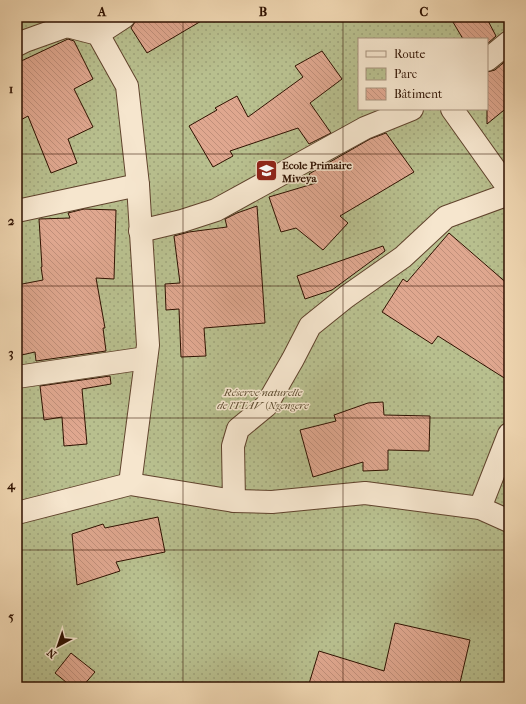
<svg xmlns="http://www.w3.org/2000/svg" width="526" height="704" font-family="'IM FELL French Canon',serif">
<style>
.park{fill:url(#park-dots);stroke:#746847;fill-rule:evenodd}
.building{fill:url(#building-back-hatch);stroke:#2f1100}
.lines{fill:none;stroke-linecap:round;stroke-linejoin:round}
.street-casing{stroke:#60432d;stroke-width:24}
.street{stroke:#f6e6ce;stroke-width:22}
.grid{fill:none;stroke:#2f1100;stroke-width:1;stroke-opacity:0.55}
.labels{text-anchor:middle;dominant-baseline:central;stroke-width:3;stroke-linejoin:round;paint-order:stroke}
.poi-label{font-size:11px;font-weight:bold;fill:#2f1100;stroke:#f6e6ce;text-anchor:start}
.park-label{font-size:11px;font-style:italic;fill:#5f4e32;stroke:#f6e6ce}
.neatline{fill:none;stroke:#2f1100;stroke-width:1.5}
.grid-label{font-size:13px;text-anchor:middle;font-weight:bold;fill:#2f1100}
</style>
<defs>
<pattern id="park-dots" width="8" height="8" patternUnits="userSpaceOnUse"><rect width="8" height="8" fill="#b8bf8e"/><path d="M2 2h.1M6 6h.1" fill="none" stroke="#9ea379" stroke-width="1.8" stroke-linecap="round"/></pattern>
<pattern id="building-back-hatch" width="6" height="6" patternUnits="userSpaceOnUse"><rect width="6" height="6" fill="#dfa78f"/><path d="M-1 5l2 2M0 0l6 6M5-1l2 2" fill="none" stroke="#c08f7a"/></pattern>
</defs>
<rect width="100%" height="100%" fill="#f1d8b3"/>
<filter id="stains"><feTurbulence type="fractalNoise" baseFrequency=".005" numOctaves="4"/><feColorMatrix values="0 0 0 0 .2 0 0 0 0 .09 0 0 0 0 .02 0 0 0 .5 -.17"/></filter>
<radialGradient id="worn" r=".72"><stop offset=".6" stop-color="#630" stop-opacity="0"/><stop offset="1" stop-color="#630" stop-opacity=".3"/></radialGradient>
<!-- park -->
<path class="park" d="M17,17h492v670h-492zM359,39h128v70h-128z"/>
<!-- building -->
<g class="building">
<path d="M144,17h64l-61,36 -16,-25 4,-6z"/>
<path d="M450,17h36l10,19 -9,8v-5h-24z"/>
<path d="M68,39l6,2 19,38 -19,10 19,38 -25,12 9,24 -26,10 -23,-57 -11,6v-59z"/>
<path d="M322,51l20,28 -32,24 21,30 -22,11 -11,-16 -68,23 3,5 -20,11 -24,-41 28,-16 -2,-2 22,-12 11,21 55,-40 -8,-11z"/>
<path d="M509,58v48l-22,18v-52l8,-2z"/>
<path d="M386,133l28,39 -74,44 8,7 -25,27 -27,-22 -15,4 -12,-35 47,-14 -7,-9 61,-35z"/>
<path d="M257,206l8,117 -61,5 2,28 -25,1 -2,-48 -13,1 -1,-26 15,-1 -6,-47 15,-4 38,-5 -2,-8 12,-6z"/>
<path d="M84,209l32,1 -2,69 -18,-1 9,50h-2l3,23 -70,10 -1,-9 -18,4v-71l26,-5 -2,-13h1l-3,-48 31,-1 -2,-5z"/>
<path d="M449,233l60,52v96l-71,-45 -6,8 -50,-32 21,-33 4,3z"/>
<path d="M383,246l2,5 -53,39 -27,9 -8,-23z"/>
<path d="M110,376l1,8 -29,5 5,55 -23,2 -2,-29 -18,3 -4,-34z"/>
<path d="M383,402l1,13 46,1 -1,35 -41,-1v20l-25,1v-9l-50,15 -13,-47 36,-9 -2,-6 34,-12z"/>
<path d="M158,517l7,35 -49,10 4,9 -43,14 -5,-51 31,-10 2,4z"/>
<path d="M395,623l75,17 -11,47h-19l-22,-5 -1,5h-109l11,-36 65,20z"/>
<path d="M71,653l24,19 -13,15h-10l-17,-14z"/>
</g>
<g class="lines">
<defs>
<g id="street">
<path d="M92,22l6,12 26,-17"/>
<path d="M17,45l8,-4 42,-15 31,8 29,52 11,99 10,160 -18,139"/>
<path d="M487,60l22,-18"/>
<path d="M452,109l57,80"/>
<path d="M17,211l121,-26"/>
<path d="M140,231l42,-10 34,-11 149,-82 47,-19"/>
<path d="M17,377l129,-19"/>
<path d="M234,501l-1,-55 5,-17 28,-23 27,-47 17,-33 36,-29 57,-40 43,-40 63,-23"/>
<path d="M480,508l29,-74"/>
<path d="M17,513l113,-29 104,17 38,1 93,-9 115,15 29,13"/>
</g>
</defs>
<!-- street casing -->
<use href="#street" class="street-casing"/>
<!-- street -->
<use href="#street" class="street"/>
</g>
<!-- grid -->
<path class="grid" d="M183,17v670M343,17v670M17,154h492M17,286h492M17,418h492M17,550h492"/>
<!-- icons -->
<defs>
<symbol id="school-square" viewBox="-11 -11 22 22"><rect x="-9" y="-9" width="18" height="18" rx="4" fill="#8f2418" stroke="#f6e6ce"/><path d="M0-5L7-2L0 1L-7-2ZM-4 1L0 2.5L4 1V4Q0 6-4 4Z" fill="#fff"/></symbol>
</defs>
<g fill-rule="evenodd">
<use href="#school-square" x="254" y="158" width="25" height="25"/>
</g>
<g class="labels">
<!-- poi labels -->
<g class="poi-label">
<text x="282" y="165">Ecole Primaire<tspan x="282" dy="13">Miveya</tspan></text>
</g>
<!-- park labels -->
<g class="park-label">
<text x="263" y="392">Réserve naturelle<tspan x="263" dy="13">de l'ITAV (Ngengere</tspan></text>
</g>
</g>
<!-- margin -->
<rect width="526" height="704" fill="none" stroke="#f1d8b3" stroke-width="44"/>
<!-- legend -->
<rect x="358" y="38" width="130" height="72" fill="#f6e6ce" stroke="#a6917c"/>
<rect x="366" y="51" width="20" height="6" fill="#f6e6ce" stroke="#a6917c"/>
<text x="394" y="58" font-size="12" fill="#2f1100">Route</text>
<rect x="366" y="68" width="20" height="12" fill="url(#park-dots)" stroke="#a6917c"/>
<text x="394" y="78" font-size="12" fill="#2f1100">Parc</text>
<rect x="366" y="88" width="20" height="12" fill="url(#building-back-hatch)" stroke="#a6917c"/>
<text x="394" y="98" font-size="12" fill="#2f1100">Bâtiment</text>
<!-- north arrow -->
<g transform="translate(58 646) rotate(220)" stroke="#f6e6ce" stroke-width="3" paint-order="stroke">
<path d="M0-3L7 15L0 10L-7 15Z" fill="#2f1100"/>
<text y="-6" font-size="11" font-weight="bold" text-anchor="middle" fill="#2f1100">N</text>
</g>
<rect x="22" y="22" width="482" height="660" class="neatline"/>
<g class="grid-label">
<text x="102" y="16">A</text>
<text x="263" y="16">B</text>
<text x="424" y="16">C</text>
<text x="11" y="93">1</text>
<text x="11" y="225">2</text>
<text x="11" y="357">3</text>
<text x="11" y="489">4</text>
<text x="11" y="621">5</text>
</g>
<rect width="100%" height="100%" filter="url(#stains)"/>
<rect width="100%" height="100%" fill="url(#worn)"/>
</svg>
